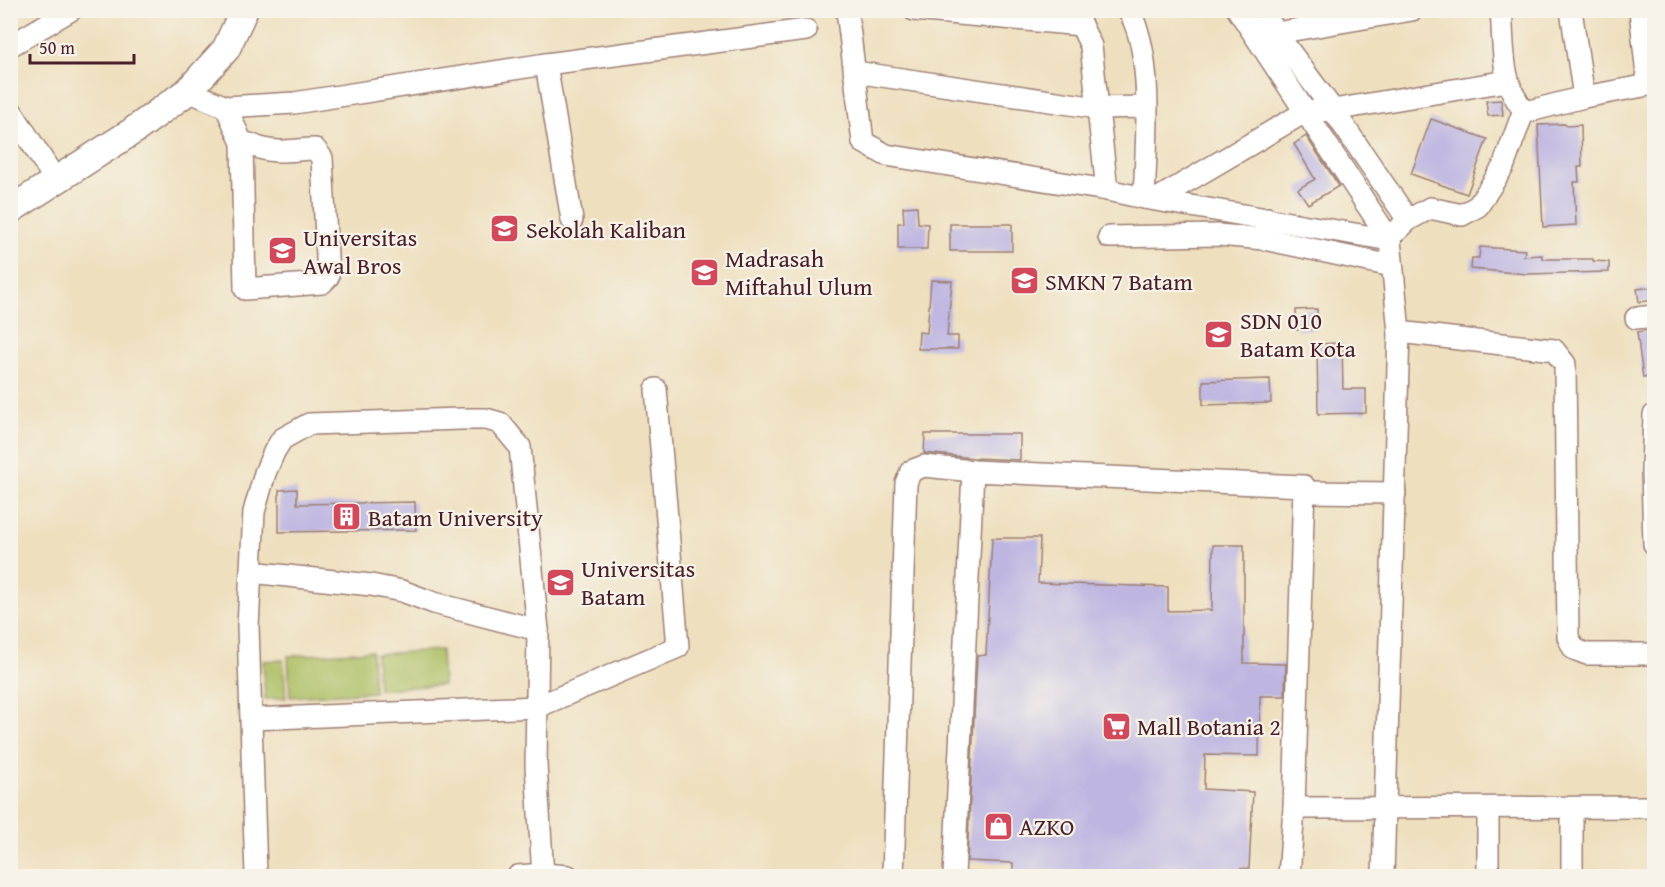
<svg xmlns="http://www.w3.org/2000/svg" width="1665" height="887" font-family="'Gentium Book Plus',serif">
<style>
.green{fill:#aabd61;stroke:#7a6e46;stroke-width:1.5}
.building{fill:#beb6e1}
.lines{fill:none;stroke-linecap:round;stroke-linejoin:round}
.minor-casing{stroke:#9c7f74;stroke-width:24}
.major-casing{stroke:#9c7f74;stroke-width:30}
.minor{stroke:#fff;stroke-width:21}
.major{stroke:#fff;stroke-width:27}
.labels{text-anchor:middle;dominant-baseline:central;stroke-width:4.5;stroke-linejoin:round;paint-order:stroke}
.poi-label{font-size:24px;fill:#4a1f2b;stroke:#f7f3e8;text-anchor:start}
</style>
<rect width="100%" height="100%" fill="#f7f3e8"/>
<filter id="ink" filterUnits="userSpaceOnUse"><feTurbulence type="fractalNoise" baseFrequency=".0167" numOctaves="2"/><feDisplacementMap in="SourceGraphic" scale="12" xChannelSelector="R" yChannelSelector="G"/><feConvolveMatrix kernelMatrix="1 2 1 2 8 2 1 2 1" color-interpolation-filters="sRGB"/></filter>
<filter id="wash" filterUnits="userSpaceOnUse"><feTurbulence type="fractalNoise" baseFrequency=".008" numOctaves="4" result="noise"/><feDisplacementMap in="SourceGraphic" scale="24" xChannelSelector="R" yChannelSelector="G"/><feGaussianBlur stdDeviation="1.35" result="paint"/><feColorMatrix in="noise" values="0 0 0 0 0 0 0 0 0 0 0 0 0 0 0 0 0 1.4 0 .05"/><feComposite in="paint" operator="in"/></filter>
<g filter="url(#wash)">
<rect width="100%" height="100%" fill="#eedfbe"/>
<!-- green -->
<g class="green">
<path d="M441,650l2,35 -65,4 -2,-35z"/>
<path d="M372,651l2,41 -84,5 -2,-41z"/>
<path d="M283,660l3,38 -21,1 -2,-38z"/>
</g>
<g id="blocks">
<!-- building -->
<g class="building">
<path d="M1501,100l2,15 -15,1 -2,-15z"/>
<path d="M1431,119l56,20 -20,55 -56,-20z"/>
<path d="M1565,124l1,2 15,-1 1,42h-4l1,15h-5l2,43 -33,2 -5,-102z"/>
<path d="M1306,136l33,50 -31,18 -10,-15 17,-10 -21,-35z"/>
<path d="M917,206l1,17 10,1 -1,25h-29v-26h6l-1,-16z"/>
<rect x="950" y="224" width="62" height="27"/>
<path d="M1480,247l45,3 -1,6 18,-1v4h51v2l16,1v10l-82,2 -56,-5 1,-11h7z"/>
<path d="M931,280l21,1 -5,55h11v13h-40l1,-17 8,1z"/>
<path d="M1654,287v13l-15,2 -2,-13z"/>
<path d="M1317,309l1,20 -21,1 -1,-20z"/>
<path d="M1654,329v47l-11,2 -6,-46z"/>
<path d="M1342,343l1,46h23v24l-48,1 -1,-70z"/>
<path d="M1270,379l1,24 -68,2v-24z"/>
<path d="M925,434h95v26l-46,-2 -50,-5z"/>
<path d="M297,489v15l118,-2 1,28 -137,2v-42z"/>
<path d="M992,538h48l-2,45 130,4v24l44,-1 1,-65h31v118l42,1 -1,32h-25l-1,60 -54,-1 -1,34 49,3 -4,76 -10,1v7h-226v-13l-46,-2 10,-205 9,-1z"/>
</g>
</g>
</g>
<g filter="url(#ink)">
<use href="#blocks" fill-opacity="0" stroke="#9c7f74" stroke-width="1.5"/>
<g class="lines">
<defs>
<g id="minor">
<path d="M847,10l16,132 23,13 221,35 37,8 246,42"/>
<path d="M914,10l167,15"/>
<path d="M1066,10l15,15 10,21 16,144"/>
<path d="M1128,10c27,41 18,139 16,188"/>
<path d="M1238,10l152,230 9,92 -16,544"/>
<path d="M1263,10l13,23 57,77 75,110"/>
<path d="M1501,10c3,33 -1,74 23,100"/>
<path d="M1571,10l13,87"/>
<path d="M1640,10l8,75"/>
<path d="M1276,33l136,-23"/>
<path d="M10,46l61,-36"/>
<path d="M546,64l26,156"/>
<path d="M855,72l242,36 50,-1"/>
<path d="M188,91l38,16 68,-4 252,-39 260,-34"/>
<path d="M226,107l16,36 3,146 77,-6 6,-6 -6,-119 -7,-9c-18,0 -37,5 -55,-1 -7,-2 -10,-6 -18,-5"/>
<path d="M10,109l46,72"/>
<path d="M1524,110l6,1 54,-14 70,-13"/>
<path d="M1157,199l148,-87 28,-2 174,-29"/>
<path d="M1398,230l10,-10 22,-12 32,7 16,-9 25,-39 21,-57"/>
<path d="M1109,237l109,-2 46,4 3,-21"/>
<path d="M1264,239l128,27"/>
<path d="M1636,318l18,-2"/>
<path d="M1399,332l155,18 11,14 3,273 6,12 13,5h67"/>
<path d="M1654,415l-2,56 2,73"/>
<path d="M1304,492l91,1"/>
<path d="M251,572l120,13 31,6 32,12 104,27"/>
<path d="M252,719l285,-12 141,-60 -22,-258"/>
<path d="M1294,808l360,-1"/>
<path d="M256,876l-8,-250 6,-114 11,-39 9,-21 8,-13 27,-15 152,-5h25l14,4 20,24 18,183 -2,135 7,111"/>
<path d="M518,876l25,-2 25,2"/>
<path d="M893,876l13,-393 5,-12 13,-5 49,5"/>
<path d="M954,876l19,-405 331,15 -10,322 -5,68"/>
<path d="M1488,876v-68"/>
<path d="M1572,876v-68"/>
</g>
<path id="major" d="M10,210l123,-79 55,-40 38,-42 18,-39"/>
</defs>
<!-- minor casing -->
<use href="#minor" class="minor-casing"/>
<!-- major casing -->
<use href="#major" class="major-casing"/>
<!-- minor -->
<use href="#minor" class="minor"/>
<!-- major -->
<use href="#major" class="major"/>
</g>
</g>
<!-- icons -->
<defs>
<symbol id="school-square" viewBox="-11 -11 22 22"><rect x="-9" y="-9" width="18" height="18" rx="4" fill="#d1495b" stroke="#f7f3e8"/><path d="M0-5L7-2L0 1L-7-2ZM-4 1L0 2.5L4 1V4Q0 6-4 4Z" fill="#fff"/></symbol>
<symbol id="university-square" viewBox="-11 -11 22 22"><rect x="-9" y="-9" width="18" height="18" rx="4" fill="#d1495b" stroke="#f7f3e8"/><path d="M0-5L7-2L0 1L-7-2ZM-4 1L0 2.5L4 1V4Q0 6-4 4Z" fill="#fff"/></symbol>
<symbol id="building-square" viewBox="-11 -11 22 22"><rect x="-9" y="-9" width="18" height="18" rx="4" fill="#d1495b" stroke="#f7f3e8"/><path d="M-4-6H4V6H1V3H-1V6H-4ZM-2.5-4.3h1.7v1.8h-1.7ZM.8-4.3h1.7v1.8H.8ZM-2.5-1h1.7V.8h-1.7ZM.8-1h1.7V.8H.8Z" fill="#fff"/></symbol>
<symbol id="supermarket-square" viewBox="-11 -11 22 22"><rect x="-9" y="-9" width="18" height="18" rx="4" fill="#d1495b" stroke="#f7f3e8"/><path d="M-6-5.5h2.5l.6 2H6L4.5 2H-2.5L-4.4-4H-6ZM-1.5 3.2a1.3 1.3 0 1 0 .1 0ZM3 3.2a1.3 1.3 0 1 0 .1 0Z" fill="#fff"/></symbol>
<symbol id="shop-square" viewBox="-11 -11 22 22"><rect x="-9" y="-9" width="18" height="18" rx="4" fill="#d1495b" stroke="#f7f3e8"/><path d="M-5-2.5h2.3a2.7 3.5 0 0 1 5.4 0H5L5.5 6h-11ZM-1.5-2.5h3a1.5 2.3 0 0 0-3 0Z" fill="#fff"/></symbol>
</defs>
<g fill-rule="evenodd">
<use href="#school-square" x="488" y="212" width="33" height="33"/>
<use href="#university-square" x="266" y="234" width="33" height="33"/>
<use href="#school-square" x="688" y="256" width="33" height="33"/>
<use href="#school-square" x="1008" y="264" width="33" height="33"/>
<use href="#school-square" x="1202" y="318" width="33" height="33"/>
<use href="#building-square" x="330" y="500" width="33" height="33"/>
<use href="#university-square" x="544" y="566" width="33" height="33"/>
<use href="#supermarket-square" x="1100" y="710" width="33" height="33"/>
<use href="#shop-square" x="982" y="810" width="33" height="33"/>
</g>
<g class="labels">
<!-- poi labels -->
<g class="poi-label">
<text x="526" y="229">Sekolah Kaliban</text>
<text x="303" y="237">Universitas<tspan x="303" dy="28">Awal Bros</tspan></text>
<text x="725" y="258">Madrasah<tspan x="725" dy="28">Miftahul Ulum</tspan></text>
<text x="1045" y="281">SMKN 7 Batam</text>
<text x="1240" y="320">SDN 010<tspan x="1240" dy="28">Batam Kota</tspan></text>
<text x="368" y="517">Batam University</text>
<text x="581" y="568">Universitas<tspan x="581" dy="28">Batam</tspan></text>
<text x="1137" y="726">Mall Botania 2</text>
<text x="1019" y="826">AZKO</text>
</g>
</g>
<!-- margin -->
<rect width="1665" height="887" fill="none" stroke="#f7f3e8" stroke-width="36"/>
<!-- scale -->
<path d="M30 54v9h104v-9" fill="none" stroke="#4a1f2b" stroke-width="3"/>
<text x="39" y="54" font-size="18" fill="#4a1f2b" stroke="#f7f3e8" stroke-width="4.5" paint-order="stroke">50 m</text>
</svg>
